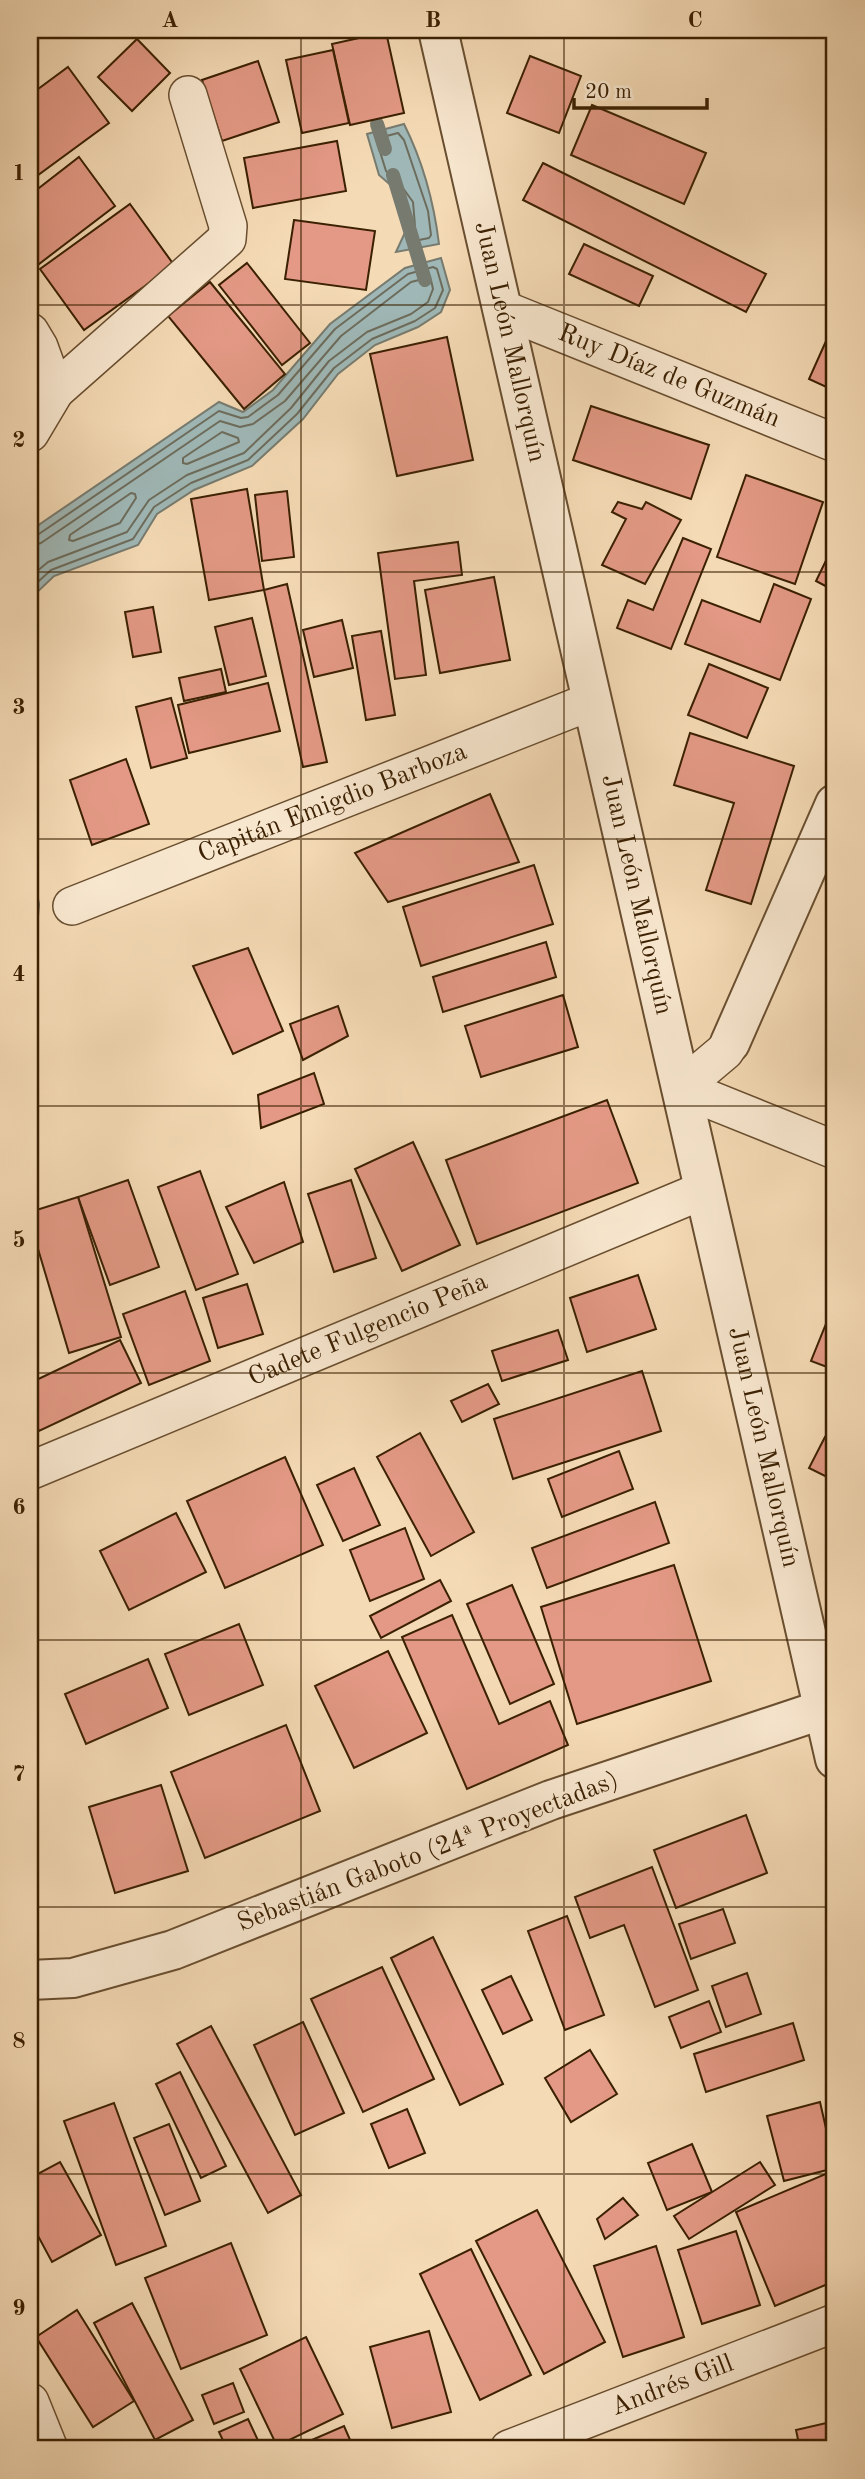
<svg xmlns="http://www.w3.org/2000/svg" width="865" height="2479" font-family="'Old Standard TT',serif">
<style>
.water{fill:#9fb8b7;stroke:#777b6f;stroke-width:2}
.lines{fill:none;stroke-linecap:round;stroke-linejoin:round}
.shore{stroke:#6d6c5c;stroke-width:2}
.stream{stroke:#777b6f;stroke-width:14}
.building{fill:#e39985;stroke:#3b2002;stroke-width:2}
.minor-casing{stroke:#694e2f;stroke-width:40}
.tertiary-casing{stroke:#694e2f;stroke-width:42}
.minor{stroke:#f8e7cf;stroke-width:37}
.tertiary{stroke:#f8e7cf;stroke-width:38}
.grid{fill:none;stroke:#3b2002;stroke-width:2;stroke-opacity:0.55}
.labels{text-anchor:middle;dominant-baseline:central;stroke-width:5;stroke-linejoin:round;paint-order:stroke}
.street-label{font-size:26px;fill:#3b2002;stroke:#f8e7cf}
.neatline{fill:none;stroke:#3b2002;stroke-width:2.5}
.grid-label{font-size:23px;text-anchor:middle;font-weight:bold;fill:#3b2002}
</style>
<rect width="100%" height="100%" fill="#f4dab5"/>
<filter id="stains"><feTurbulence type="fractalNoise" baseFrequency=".00286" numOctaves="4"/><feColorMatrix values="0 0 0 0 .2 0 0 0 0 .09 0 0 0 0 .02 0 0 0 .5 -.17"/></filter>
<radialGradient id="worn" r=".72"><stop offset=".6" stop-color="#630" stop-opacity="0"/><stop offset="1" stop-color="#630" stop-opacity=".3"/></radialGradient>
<!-- water -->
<g class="water">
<path d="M404,124c18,36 30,79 35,120l-43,8 12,-26 -1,-21 -13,-17 -15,-13 -12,-41z"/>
<path d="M441,258l9,32 -9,22 -23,15 -43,18 -37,29 -35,45 -51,47 -58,24 -37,24 -19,31 -84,31 -24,23v-66l10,-9 179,-122 24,10 30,-22 57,-66 75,-56z"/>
<path d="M30,856l9,48 -9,116z"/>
</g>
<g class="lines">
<!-- shore -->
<g class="shore">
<path d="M398,133l6,7 24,71 3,24 -2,3 -15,3 -3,-2 4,-13 -2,-24 -13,-18 -14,-13 -9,-29 2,-4z"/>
<path d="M222,432l16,6 1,4 -52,22 -4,-1v-5z"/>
<path d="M131,493l4,1 1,4 -16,25 -47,18 -4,-1 1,-5z"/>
<path d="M30,537l6,-1 183,-125 22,7 7,-1 30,-22 57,-66 73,-55 25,-7 4,2 6,21 -8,18 -20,13 -43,18 -38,29 -37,46 -49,46 -57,23 -37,24 -21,32 -82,31 -21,19"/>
<path d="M30,546l11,-3 179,-122 20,6 13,-3 32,-23 56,-65 70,-54 16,-4 4,2 2,9 -5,13 -17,12 -44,18 -38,29 -38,47 -47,45 -57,22 -38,25 -22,32 -79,30 -18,15"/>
</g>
<!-- stream -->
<g class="stream">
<path d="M377,124l8,25"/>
<path d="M393,175l32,105"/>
</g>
</g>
<!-- building -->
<g class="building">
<path d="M386,32l18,81 -54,12 -18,-81z"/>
<path d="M137,39l33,34 -38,38 -34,-34z"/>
<path d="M333,50l16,73 -47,10 -16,-73z"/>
<path d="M530,56l51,20 -22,57 -52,-20z"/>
<path d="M258,61l21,61 -57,19 -20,-61z"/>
<path d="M68,67l41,56 -79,58v-86z"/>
<path d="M592,105l114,48 -22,51 -113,-49z"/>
<path d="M337,141l9,50 -93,17 -9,-50z"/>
<path d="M79,157l36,49 -76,58 -9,-11v-58z"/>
<path d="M543,163l223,111 -20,38 -223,-112z"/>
<path d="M130,204l44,61 -90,65 -44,-61z"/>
<path d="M294,220l81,11 -9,59 -81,-11z"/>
<path d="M584,244l69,32 -14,30 -70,-32z"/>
<path d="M247,263l63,80 -28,22 -63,-80z"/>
<path d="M210,282l75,92 -41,35 -76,-93z"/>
<path d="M835,321v70l-26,-12z"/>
<path d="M447,337l26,123 -76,16 -27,-122z"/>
<path d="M591,406l118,39 -18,54 -118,-39z"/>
<path d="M746,475l77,27 -28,82 -78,-27z"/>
<path d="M247,489l17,101 -55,10 -18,-101z"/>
<path d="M287,491l7,66 -32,4 -7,-66z"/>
<path d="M618,502l24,7 4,-7 35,18 -36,64 -43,-19 24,-46 -14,-7z"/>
<path d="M683,538l28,11 -40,100 -54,-21 11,-28 25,10z"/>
<path d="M458,542l4,33 -48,6 12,94 -31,4 -17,-126z"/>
<path d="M835,542v49l-19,-10z"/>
<path d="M494,577l16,83 -70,13 -15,-83z"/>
<path d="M287,584l40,178 -24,5 -39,-177z"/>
<path d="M774,584l37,15 -31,81 -95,-36 17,-44 58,22z"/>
<path d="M153,607l8,45 -28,5 -8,-45z"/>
<path d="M252,618l14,58 -37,9 -14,-58z"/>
<path d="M342,620l11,48 -39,9 -11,-47z"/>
<path d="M381,631l14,84 -29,5 -14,-84z"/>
<path d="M709,664l59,24 -21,50 -59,-23z"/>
<path d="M221,669l5,23 -42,9 -5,-23z"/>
<path d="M268,683l12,48 -91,22 -11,-48z"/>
<path d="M171,698l16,60 -36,10 -15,-61z"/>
<path d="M690,733l104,33 -43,138 -45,-14 28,-87 -60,-18z"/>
<path d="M126,759l23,65 -57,21 -22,-65z"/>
<path d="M490,794l29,68 -131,40 -33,-49z"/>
<path d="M534,865l19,59 -132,42 -18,-59z"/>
<path d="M546,942l10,35 -113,35 -10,-35z"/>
<path d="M248,948l35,83 -50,23 -40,-88z"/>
<path d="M563,995l15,52 -97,30 -16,-51z"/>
<path d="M338,1006l10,30 -45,24 -13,-36z"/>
<path d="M314,1073l10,31 -63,24 -3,-33z"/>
<path d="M607,1100l31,83 -161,61 -31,-84z"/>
<path d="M413,1142l47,103 -58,26 -47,-102z"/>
<path d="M200,1171l38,103 -42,16 -38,-103z"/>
<path d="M128,1180l31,87 -49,18 -32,-88z"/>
<path d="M351,1180l25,78 -42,14 -26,-78z"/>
<path d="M284,1182l19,60 -49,21 -28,-56z"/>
<path d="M78,1197l43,140 -52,16 -39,-131v-10z"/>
<path d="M638,1275l18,54 -69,23 -17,-54z"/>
<path d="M247,1284l16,50 -45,14 -15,-50z"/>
<path d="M185,1291l25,70 -61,24 -26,-71z"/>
<path d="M832,1309l3,1v60l-24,-9z"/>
<path d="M558,1330l10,30 -66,21 -10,-30z"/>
<path d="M120,1340l21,43 -102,48 -9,-19v-29z"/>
<path d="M642,1371l19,60 -148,48 -19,-60z"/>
<path d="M488,1384l11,20 -37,18 -11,-21z"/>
<path d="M420,1433l54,99 -43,24 -54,-99z"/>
<path d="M825,1437l10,6v38l-26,-13z"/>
<path d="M619,1451l14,38 -71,28 -14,-38z"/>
<path d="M285,1457l38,88 -98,43 -38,-87z"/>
<path d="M354,1468l26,57 -37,16 -26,-56z"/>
<path d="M655,1502l14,41 -122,45 -15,-40z"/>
<path d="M176,1513l30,59 -77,38 -29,-59z"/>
<path d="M405,1528l19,51 -54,22 -20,-51z"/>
<path d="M674,1565l37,116 -134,43 -36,-117z"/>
<path d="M440,1580l11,21 -70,37 -11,-22z"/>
<path d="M512,1585l42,99 -44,20 -43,-100z"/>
<path d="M452,1615l47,109 51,-23 18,44 -101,44 -65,-152z"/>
<path d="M239,1624l24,61 -74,30 -24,-61z"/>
<path d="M388,1651l39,82 -73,35 -39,-82z"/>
<path d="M148,1659l20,49 -82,36 -21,-50z"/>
<path d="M286,1725l34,86 -115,47 -34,-86z"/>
<path d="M161,1785l27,86 -73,22 -26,-86z"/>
<path d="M746,1815l21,58 -91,35 -22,-58z"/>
<path d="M652,1867l46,123 -43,17 -31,-82 -34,13 -15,-41z"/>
<path d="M723,1909l12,34 -44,16 -12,-35z"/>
<path d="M567,1916l37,99 -39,15 -37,-99z"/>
<path d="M433,1937l70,147 -43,21 -69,-147z"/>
<path d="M382,1967l52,112 -71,33 -52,-113z"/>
<path d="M747,1973l14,41 -35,13 -14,-41z"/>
<path d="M511,1976l21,44 -29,14 -21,-44z"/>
<path d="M709,2001l12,31 -40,16 -12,-31z"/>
<path d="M303,2022l41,91 -49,22 -41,-90z"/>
<path d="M793,2023l11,37 -98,32 -12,-38z"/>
<path d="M211,2026l90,169 -33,18 -91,-169z"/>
<path d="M590,2050l27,44 -46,28 -26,-44z"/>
<path d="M180,2072l46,94 -25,12 -45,-94z"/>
<path d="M820,2102l15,66 -51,13 -17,-65z"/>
<path d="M114,2103l52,143 -50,19 -52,-144z"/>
<path d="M407,2109l18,44 -36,15 -18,-44z"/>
<path d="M169,2124l31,77 -35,14 -31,-77z"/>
<path d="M692,2144l20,48 -45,18 -19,-47z"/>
<path d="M60,2162l41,73 -49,27 -22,-41v-43z"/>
<path d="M760,2162l15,23 -86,54 -15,-23z"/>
<path d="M835,2170v111l-60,25 -39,-94z"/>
<path d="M623,2198l15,17 -33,24 -8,-20z"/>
<path d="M537,2210l68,132 -61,32 -68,-133z"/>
<path d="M736,2231l24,74 -58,19 -24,-74z"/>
<path d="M231,2243l36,92 -86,34 -36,-91z"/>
<path d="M656,2246l28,91 -61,20 -29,-91z"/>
<path d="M471,2249l60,126 -51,25 -60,-126z"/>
<path d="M132,2303l61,117 -38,20 -61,-117z"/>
<path d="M77,2310l57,91 -41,26 -57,-90z"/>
<path d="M429,2331l22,81 -59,16 -22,-81z"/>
<path d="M306,2337l37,77 -66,32 -37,-77z"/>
<path d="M233,2383l11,29 -30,12 -12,-29z"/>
<path d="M248,2419l14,30h-35l-8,-17z"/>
<path d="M835,2421v28h-35l-4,-19z"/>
<path d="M344,2426l10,23h-63z"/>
</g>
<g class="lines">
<defs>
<g id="minor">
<path id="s1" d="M502,309l333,134"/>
<path d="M30,332l9,15 16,44 -25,42"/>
<path d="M30,388l25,3 172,-152 1,-13 -40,-131"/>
<path id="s2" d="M72,906l520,-205"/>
<path d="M730,1043l-5,8 -44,37 154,62"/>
<path id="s3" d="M32,1470l672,-280"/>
<path d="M30,2402l19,47"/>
<path id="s4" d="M509,2449l326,-126"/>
</g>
<g id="tertiary">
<path id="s5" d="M438,30l397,1729"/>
<path d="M730,1043l105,-239"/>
<path d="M30,1980l43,-2 100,-28 378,-150 273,-91"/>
</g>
</defs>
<!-- minor casing -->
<use href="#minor" class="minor-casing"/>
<!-- tertiary casing -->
<use href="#tertiary" class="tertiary-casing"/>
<!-- minor -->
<use href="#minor" class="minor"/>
<!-- tertiary -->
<use href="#tertiary" class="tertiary"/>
</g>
<!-- grid -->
<path class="grid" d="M301,30v2419M564,30v2419M30,305h805M30,572h805M30,839h805M30,1106h805M30,1373h805M30,1640h805M30,1907h805M30,2174h805"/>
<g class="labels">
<!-- street labels -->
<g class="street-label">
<text stroke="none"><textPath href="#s5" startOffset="320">Juan León Mallorquín</textPath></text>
<text stroke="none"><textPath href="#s1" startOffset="180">Ruy Díaz de Guzmán</textPath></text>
<text stroke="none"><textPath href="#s2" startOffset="280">Capitán Emigdio Barboza</textPath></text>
<text stroke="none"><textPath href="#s5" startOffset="887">Juan León Mallorquín</textPath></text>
<text stroke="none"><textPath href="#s3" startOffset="364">Cadete Fulgencio Peña</textPath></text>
<text stroke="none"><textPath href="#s5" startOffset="1454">Juan León Mallorquín</textPath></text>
<text transform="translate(428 1852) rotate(-21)">Sebastián Gaboto (24ª Proyectadas)</text>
<text stroke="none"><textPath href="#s4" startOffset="175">Andrés Gill</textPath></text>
</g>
</g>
<!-- margin -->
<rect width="865" height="2479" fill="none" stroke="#f4dab5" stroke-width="77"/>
<!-- scale -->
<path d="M574 98v10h133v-10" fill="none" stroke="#3b2002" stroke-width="3.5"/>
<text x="585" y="98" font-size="21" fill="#3b2002" stroke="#f8e7cf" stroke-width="5" paint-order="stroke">20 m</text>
<rect x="38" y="38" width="788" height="2402" class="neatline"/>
<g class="grid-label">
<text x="170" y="27">A</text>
<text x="433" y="27">B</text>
<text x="695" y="27">C</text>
<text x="19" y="180">1</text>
<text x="19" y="447">2</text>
<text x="19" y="714">3</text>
<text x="19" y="981">4</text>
<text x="19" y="1247">5</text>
<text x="19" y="1514">6</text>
<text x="19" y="1781">7</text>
<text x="19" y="2048">8</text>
<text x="19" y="2315">9</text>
</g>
<rect width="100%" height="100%" filter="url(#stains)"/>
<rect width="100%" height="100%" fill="url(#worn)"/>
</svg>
